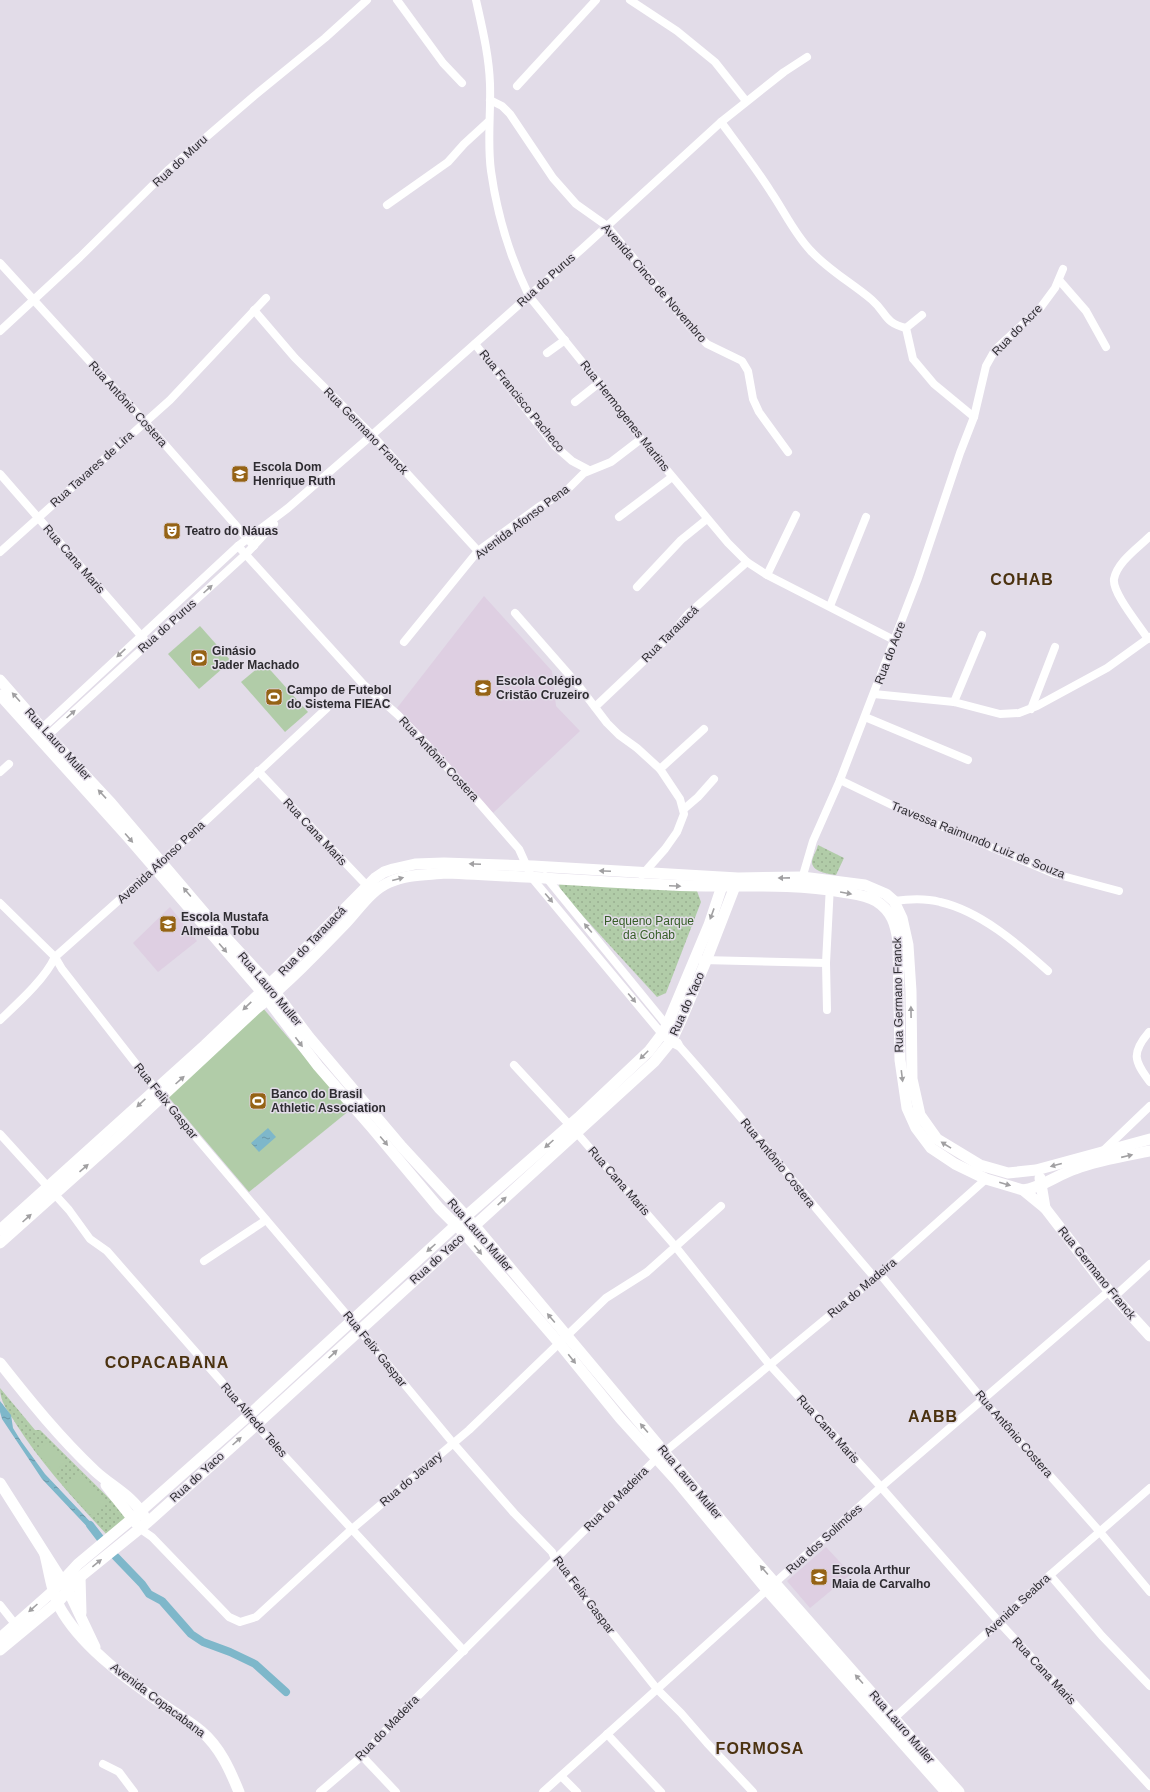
<svg xmlns="http://www.w3.org/2000/svg" width="1150" height="1792" font-family="Helvetica,sans-serif">
<style>
.education{fill:#decfe2}
.park{fill:url(#park-dots)}
.garden{fill:#b1cca8}
.water{fill:url(#water-ripples)}
.lines{fill:none;stroke-linecap:round;stroke-linejoin:round}
.canal{stroke:#7eb7ca;stroke-width:8}
.street{stroke:#fff;stroke-width:8}
.secondary{stroke:#fff;stroke-width:11}
.oneway{fill:#a1a0a2}
.labels{text-anchor:middle;dominant-baseline:central;stroke-width:3;stroke-linejoin:round;paint-order:stroke}
.street-label{font-size:12px;fill:#2e2c31;stroke:#e2dce8}
.poi-label{font-size:12px;font-weight:bold;fill:#2e2c31;stroke:#e2dce8;text-anchor:start}
.park-label{font-size:12px;fill:#365e27;stroke:#e2dce8}
.district-label{font-size:16px;font-weight:bold;letter-spacing:1px;fill:#4b3210;stroke:#e2dce8}
</style>
<defs>
<pattern id="park-dots" width="8" height="8" patternUnits="userSpaceOnUse"><rect width="8" height="8" fill="#b1cca8"/><path d="M2 2h.1M6 6h.1" fill="none" stroke="#99af91" stroke-width="1.8" stroke-linecap="round"/></pattern>
<pattern id="water-ripples" width="26" height="14" patternUnits="userSpaceOnUse"><rect width="26" height="14" fill="#7eb7ca"/><path d="M2 4q2-2 4 0t4 0M15 11q2-2 4 0t4 0" fill="none" stroke="#6895a5"/></pattern>
</defs>
<rect width="100%" height="100%" fill="#e2dce8"/>
<!-- education -->
<g class="education">
<path d="M484,596l68,75 4,35 24,25 -87,82 -96,-105z"/>
<path d="M170,907l27,34 -39,31 -25,-29z"/>
<path d="M826,1547l25,27 -41,34 -23,-27z"/>
</g>
<!-- park -->
<g class="park">
<path d="M818,845l26,13 -8,17c-7,-1 -25,-3 -24,-14 1,-5 5,-11 6,-16z"/>
<path d="M559,883l138,8 4,11 -35,91 -9,4 -97,-106z"/>
<path d="M0,1388l35,42h5l88,87 -20,19c-34,-37 -65,-70 -92,-112 -7,-12 -16,-21 -16,-36z"/>
</g>
<!-- garden -->
<g class="garden">
<path d="M200,626l31,35 -32,28 -31,-35z"/>
<path d="M264,663l44,49 -23,20 -44,-50z"/>
<path d="M262,1007l88,103 -101,82 -84,-99z"/>
<path d="M48,1442l17,20 -11,10 -18,-20z"/>
<path d="M80,1472l26,29 -16,14 -26,-28z"/>
</g>
<!-- water -->
<g class="water">
<path d="M268,1128l8,9 -17,15 -8,-9z"/>
<path d="M0,1401l11,14 2,13 8,13 24,33 54,57 -4,4 -53,-56 -40,-60 -2,-7z"/>
</g>
<g class="lines">
<!-- canal -->
<g class="canal">
<path d="M90,1525l10,13"/>
<path d="M116,1557l26,27 7,10 13,7 29,33 12,8 27,10 25,12 31,28"/>
</g>
<!-- street -->
<g class="street">
<path d="M397,0l46,63 19,20"/>
<path d="M476,0c6,27 13,55 14,84 1,29 -3,58 1,87 6,43 19,86 38,125l70,87 42,56 87,104 19,19 20,13 127,65"/>
<path d="M630,0l47,31 38,31 31,39"/>
<path d="M517,86l79,-86"/>
<path d="M490,100l12,6 8,8 43,64 23,26 31,22 83,101 17,17 35,17 6,10 5,28 6,13 29,40"/>
<path d="M721,122c17,23 35,46 50,70 13,19 23,41 39,58 18,20 42,33 62,50 15,13 12,23 34,28"/>
<path d="M387,205l61,-43 16,-18 24,-22"/>
<path d="M0,263l145,159 109,124"/>
<path d="M1059,280l27,31 20,36"/>
<path d="M254,310l41,48 77,77 106,116"/>
<path d="M922,315l-16,13 7,31 21,25 40,33"/>
<path d="M0,331l80,-74 88,-87 86,-74 71,-58 42,-38"/>
<path d="M475,344l80,102 17,15 17,9"/>
<path d="M547,353l18,-13"/>
<path d="M575,402l24,-19"/>
<path d="M0,474l144,165"/>
<path d="M619,517l53,-40"/>
<path d="M238,546l125,138 35,31 29,30 53,59 39,45 13,29 130,156 8,8 10,5"/>
<path d="M0,552l170,-152 96,-102"/>
<path d="M767,575l29,-60"/>
<path d="M637,587l44,-47 26,-21"/>
<path d="M830,606l36,-89"/>
<path d="M515,613l63,72 29,38 12,12 18,13 23,21 20,30 4,15 -7,18 -12,17 -23,26"/>
<path d="M1148,639c-8,-13 -36,-46 -34,-60 3,-17 24,-31 36,-43"/>
<path d="M404,642l74,-91 62,-45 25,-14 19,-19 27,-11 30,-23"/>
<path d="M874,694l80,8 46,12 19,-1 18,-7 70,-38 43,-31"/>
<path d="M954,702l28,-67"/>
<path d="M595,707l74,-70 19,-23 59,-52"/>
<path d="M1031,709l24,-62"/>
<path d="M865,717l103,43"/>
<path d="M39,731l199,-185 50,-38 84,-73 211,-187 138,-126 63,-50 23,-15"/>
<path d="M45,738l201,-184 28,-30"/>
<path d="M660,769l44,-40"/>
<path d="M258,771l113,119"/>
<path d="M0,772l9,-8"/>
<path d="M840,780l60,29 155,65 64,17"/>
<path d="M684,809l14,-12 16,-18"/>
<path d="M545,876l124,152"/>
<path d="M801,882l12,-41 27,-61 78,-202 42,-125 14,-36 12,-51 9,-16 46,-43 14,-19 8,-19"/>
<path d="M894,901c15,-2 31,-3 46,1 40,9 78,42 108,69"/>
<path d="M0,903l55,54 7,12 99,127 191,225 101,122 61,70 38,39 3,7 24,32 78,98 24,24 26,30 46,49"/>
<path d="M702,960l124,3"/>
<path d="M827,1010l-1,-47 4,-78"/>
<path d="M0,1020c18,-17 45,-41 55,-63l99,-88 173,-161"/>
<path d="M1149,1032c-18,21 -15,29 1,50"/>
<path d="M678,1043l2,4c67,75 129,155 195,231"/>
<path d="M514,1065l62,67 99,114 94,118 112,123 118,135 151,164"/>
<path d="M0,1134l69,76 21,29 17,12 114,130 35,44 208,226"/>
<path d="M1103,1151l47,-45"/>
<path d="M204,1261l62,-41"/>
<path d="M880,1274l102,125 118,133 50,60"/>
<path d="M1115,1296l35,-32"/>
<path d="M139,1528l13,9 77,80 11,5 16,-5 96,-88 117,-99 137,-132 41,-26 74,-66"/>
<path d="M1050,1575l52,61 48,50"/>
<path d="M0,1605l19,24"/>
<path d="M891,1721l159,-146 100,-87"/>
<path d="M607,1734l54,58"/>
<path d="M362,1756l34,36"/>
<path d="M103,1764l16,8 15,20"/>
<path d="M561,1776l16,16"/>
<path d="M320,1792l42,-36 44,-48 250,-249 219,-181 111,-99"/>
<path d="M543,1792l338,-305 228,-196"/>
</g>
<!-- secondary -->
<g class="secondary">
<path d="M0,680l56,64 55,59 108,127 50,54 40,53 93,110 73,79 277,331 207,235"/>
<path d="M0,695l128,142 133,154 57,75 54,62 67,80 26,26 94,109 61,75 56,62 91,110 179,202"/>
<path d="M1040,1178l5,30"/>
<path d="M1023,1190c16,-1 36,-16 52,-21 24,-9 50,-13 75,-18"/>
<path d="M0,1230l205,-185 74,-70 96,-97 9,-6 9,-3 22,-5 29,-1 89,3 205,12 64,-1 63,8 21,9 8,7 8,17 6,27 3,46 1,88 8,36 17,24 43,26 28,8 28,-3 114,-31"/>
<path d="M0,1243l122,-109 134,-125c32,-26 61,-56 90,-86 14,-15 25,-33 44,-41 17,-8 38,-7 56,-9 75,3 149,9 224,12 57,3 115,-3 172,7 11,2 24,3 34,9 16,10 20,24 22,41l2,118 7,48 9,20 15,20 24,16 31,15 37,11 22,18 64,83 41,45"/>
<path d="M0,1363c30,38 60,75 95,108 16,15 38,25 49,45"/>
<path d="M0,1483l68,107 27,57"/>
<path d="M106,1485l30,38"/>
<path d="M45,1555c5,20 7,41 18,58 24,39 71,71 108,97 10,7 21,13 30,21 19,16 29,39 38,61"/>
<path d="M80,1577l1,36"/>
<path d="M0,1638l53,-47 25,-27 55,-46 115,-102 208,-191 122,-107 71,-67 13,-17 5,-9 42,-100 15,-45"/>
<path d="M0,1650l58,-48 22,-25 68,-55 108,-97 398,-363 18,-22 10,-22 24,-57 31,-80"/>
</g>
</g>
<!-- one-way arrows -->
<defs><path id="oneway-solid" d="M-6-.8H1V-3.2L6.5 0L1 3.2V.8H-6Z"/></defs>
<g class="oneway">
<use href="#oneway-solid" transform="translate(208 589) rotate(-42)"/>
<use href="#oneway-solid" transform="translate(121 653) rotate(137)"/>
<use href="#oneway-solid" transform="translate(16 697) rotate(-132)"/>
<use href="#oneway-solid" transform="translate(71 714) rotate(-42)"/>
<use href="#oneway-solid" transform="translate(102 794) rotate(-133)"/>
<use href="#oneway-solid" transform="translate(129 838) rotate(49)"/>
<use href="#oneway-solid" transform="translate(475 864) rotate(-178)"/>
<use href="#oneway-solid" transform="translate(605 871) rotate(-177)"/>
<use href="#oneway-solid" transform="translate(784 878) rotate(179)"/>
<use href="#oneway-solid" transform="translate(398 879) rotate(-15)"/>
<use href="#oneway-solid" transform="translate(675 886) rotate(2)"/>
<use href="#oneway-solid" transform="translate(187 892) rotate(-130)"/>
<use href="#oneway-solid" transform="translate(846 893) rotate(10)"/>
<use href="#oneway-solid" transform="translate(549 898) rotate(50)"/>
<use href="#oneway-solid" transform="translate(712 914) rotate(110)"/>
<use href="#oneway-solid" transform="translate(588 928) rotate(-130)"/>
<use href="#oneway-solid" transform="translate(223 948) rotate(49)"/>
<use href="#oneway-solid" transform="translate(632 998) rotate(50)"/>
<use href="#oneway-solid" transform="translate(247 1006) rotate(136)"/>
<use href="#oneway-solid" transform="translate(911 1012) rotate(-91)"/>
<use href="#oneway-solid" transform="translate(299 1042) rotate(53)"/>
<use href="#oneway-solid" transform="translate(644 1055) rotate(135)"/>
<use href="#oneway-solid" transform="translate(902 1076) rotate(83)"/>
<use href="#oneway-solid" transform="translate(180 1080) rotate(-42)"/>
<use href="#oneway-solid" transform="translate(141 1103) rotate(137)"/>
<use href="#oneway-solid" transform="translate(384 1141) rotate(50)"/>
<use href="#oneway-solid" transform="translate(549 1144) rotate(138)"/>
<use href="#oneway-solid" transform="translate(946 1145) rotate(-148)"/>
<use href="#oneway-solid" transform="translate(1127 1156) rotate(-13)"/>
<use href="#oneway-solid" transform="translate(1056 1165) rotate(165)"/>
<use href="#oneway-solid" transform="translate(84 1168) rotate(-41)"/>
<use href="#oneway-solid" transform="translate(1005 1184) rotate(16)"/>
<use href="#oneway-solid" transform="translate(502 1201) rotate(-43)"/>
<use href="#oneway-solid" transform="translate(27 1218) rotate(-42)"/>
<use href="#oneway-solid" transform="translate(431 1248) rotate(138)"/>
<use href="#oneway-solid" transform="translate(478 1250) rotate(50)"/>
<use href="#oneway-solid" transform="translate(551 1318) rotate(-130)"/>
<use href="#oneway-solid" transform="translate(333 1354) rotate(-43)"/>
<use href="#oneway-solid" transform="translate(572 1359) rotate(51)"/>
<use href="#oneway-solid" transform="translate(644 1428) rotate(-131)"/>
<use href="#oneway-solid" transform="translate(237 1441) rotate(-42)"/>
<use href="#oneway-solid" transform="translate(97 1563) rotate(-39)"/>
<use href="#oneway-solid" transform="translate(764 1570) rotate(-131)"/>
<use href="#oneway-solid" transform="translate(33 1608) rotate(138)"/>
<use href="#oneway-solid" transform="translate(859 1679) rotate(-132)"/>
</g>
<!-- icons -->
<defs>
<symbol id="school-square" viewBox="-11 -11 22 22"><rect x="-9" y="-9" width="18" height="18" rx="4" fill="#956315" stroke="#e2dce8"/><path d="M0-5L7-2L0 1L-7-2ZM-4 1L0 2.5L4 1V4Q0 6-4 4Z" fill="#fff"/></symbol>
<symbol id="theatre-square" viewBox="-11 -11 22 22"><rect x="-9" y="-9" width="18" height="18" rx="4" fill="#956315" stroke="#e2dce8"/><path d="M-5-5.5Q0-4 5-5.5V0Q5 5 0 6Q-5 5-5 0ZM-3.3-2.5H-1v1.5H-3.3ZM1-2.5H3.3v1.5H1ZM-2.8 1Q0 5.5 2.8 1Z" fill="#fff"/></symbol>
<symbol id="stadium-square" viewBox="-11 -11 22 22"><rect x="-9" y="-9" width="18" height="18" rx="4" fill="#956315" stroke="#e2dce8"/><path d="M0-5a6.5 5 0 1 0 0 10a6.5 5 0 1 0 0-10ZM-3.5-1.8h7v3.6h-7Z" fill="#fff"/></symbol>
</defs>
<g fill-rule="evenodd">
<use href="#school-square" x="230" y="464" width="20" height="20"/>
<use href="#theatre-square" x="162" y="521" width="20" height="20"/>
<use href="#stadium-square" x="189" y="648" width="20" height="20"/>
<use href="#school-square" x="473" y="678" width="20" height="20"/>
<use href="#stadium-square" x="264" y="687" width="20" height="20"/>
<use href="#school-square" x="158" y="914" width="20" height="20"/>
<use href="#stadium-square" x="248" y="1091" width="20" height="20"/>
<use href="#school-square" x="809" y="1567" width="20" height="20"/>
</g>
<g class="labels">
<!-- street labels -->
<g class="street-label">
<text transform="translate(180 161) rotate(-43)">Rua do Muru</text>
<text transform="translate(546 280) rotate(-42)">Rua do Purus</text>
<text transform="translate(654 283) rotate(49)">Avenida Cinco de Novembro</text>
<text transform="translate(1017 330) rotate(-46)">Rua do Acre</text>
<text transform="translate(522 401) rotate(51)">Rua Francisco Pacheco</text>
<text transform="translate(128 404) rotate(48)">Rua Antônio Costera</text>
<text transform="translate(625 416) rotate(52)">Rua Hermogenes Martins</text>
<text transform="translate(366 431) rotate(46)">Rua Germano Franck</text>
<text transform="translate(92 469) rotate(-42)">Rua Tavares de Lira</text>
<text transform="translate(522 522) rotate(-37)">Avenida Afonso Pena</text>
<text transform="translate(74 559) rotate(49)">Rua Cana Maris</text>
<text transform="translate(167 626) rotate(-42)">Rua do Purus</text>
<text transform="translate(670 634) rotate(-45)">Rua Tarauacá</text>
<text transform="translate(890 653) rotate(-69)">Rua do Acre</text>
<text transform="translate(58 744) rotate(48)">Rua Lauro Muller</text>
<text transform="translate(439 759) rotate(47)">Rua Antônio Costera</text>
<text transform="translate(315 832) rotate(47)">Rua Cana Maris</text>
<text transform="translate(978 840) rotate(22)">Travessa Raimundo Luiz de Souza</text>
<text transform="translate(161 862) rotate(-43)">Avenida Afonso Pena</text>
<text transform="translate(312 941) rotate(-46)">Rua do Tarauacá</text>
<text transform="translate(270 989) rotate(50)">Rua Lauro Muller</text>
<text transform="translate(898 995) rotate(-91)">Rua Germano Franck</text>
<text transform="translate(687 1004) rotate(-66)">Rua do Yaco</text>
<text transform="translate(166 1101) rotate(51)">Rua Felix Gaspar</text>
<text transform="translate(778 1163) rotate(51)">Rua Antônio Costera</text>
<text transform="translate(619 1181) rotate(49)">Rua Cana Maris</text>
<text transform="translate(480 1235) rotate(49)">Rua Lauro Muller</text>
<text transform="translate(437 1259) rotate(-42)">Rua do Yaco</text>
<text transform="translate(1097 1273) rotate(51)">Rua Germano Franck</text>
<text transform="translate(862 1288) rotate(-40)">Rua do Madeira</text>
<text transform="translate(375 1349) rotate(51)">Rua Felix Gaspar</text>
<text transform="translate(254 1420) rotate(49)">Rua Alfredo Teles</text>
<text transform="translate(828 1429) rotate(48)">Rua Cana Maris</text>
<text transform="translate(1014 1434) rotate(49)">Rua Antônio Costera</text>
<text transform="translate(197 1477) rotate(-42)">Rua do Yaco</text>
<text transform="translate(411 1479) rotate(-40)">Rua do Javary</text>
<text transform="translate(690 1482) rotate(50)">Rua Lauro Muller</text>
<text transform="translate(616 1499) rotate(-45)">Rua do Madeira</text>
<text transform="translate(824 1539) rotate(-42)">Rua dos Solimões</text>
<text transform="translate(584 1595) rotate(53)">Rua Felix Gaspar</text>
<text transform="translate(1017 1605) rotate(-43)">Avenida Seabra</text>
<text transform="translate(1044 1671) rotate(47)">Rua Cana Maris</text>
<text transform="translate(158 1700) rotate(37)">Avenida Copacabana</text>
<text transform="translate(902 1727) rotate(49)">Rua Lauro Muller</text>
<text transform="translate(387 1728) rotate(-46)">Rua do Madeira</text>
</g>
<!-- poi labels -->
<g class="poi-label">
<text x="253" y="467">Escola Dom<tspan x="253" dy="14">Henrique Ruth</tspan></text>
<text x="185" y="531">Teatro do Náuas</text>
<text x="212" y="651">Ginásio<tspan x="212" dy="14">Jader Machado</tspan></text>
<text x="496" y="681">Escola Colégio<tspan x="496" dy="14">Cristão Cruzeiro</tspan></text>
<text x="287" y="690">Campo de Futebol<tspan x="287" dy="14">do Sistema FIEAC</tspan></text>
<text x="181" y="917">Escola Mustafa<tspan x="181" dy="14">Almeida Tobu</tspan></text>
<text x="271" y="1094">Banco do Brasil<tspan x="271" dy="14">Athletic Association</tspan></text>
<text x="832" y="1570">Escola Arthur<tspan x="832" dy="14">Maia de Carvalho</tspan></text>
</g>
<!-- park labels -->
<g class="park-label">
<text x="649" y="921">Pequeno Parque<tspan x="649" dy="14">da Cohab</tspan></text>
</g>
<!-- district labels -->
<g class="district-label">
<text x="1022" y="579">COHAB</text>
<text x="167" y="1362">COPACABANA</text>
<text x="933" y="1416">AABB</text>
<text x="760" y="1748">FORMOSA</text>
</g>
</g>
</svg>
